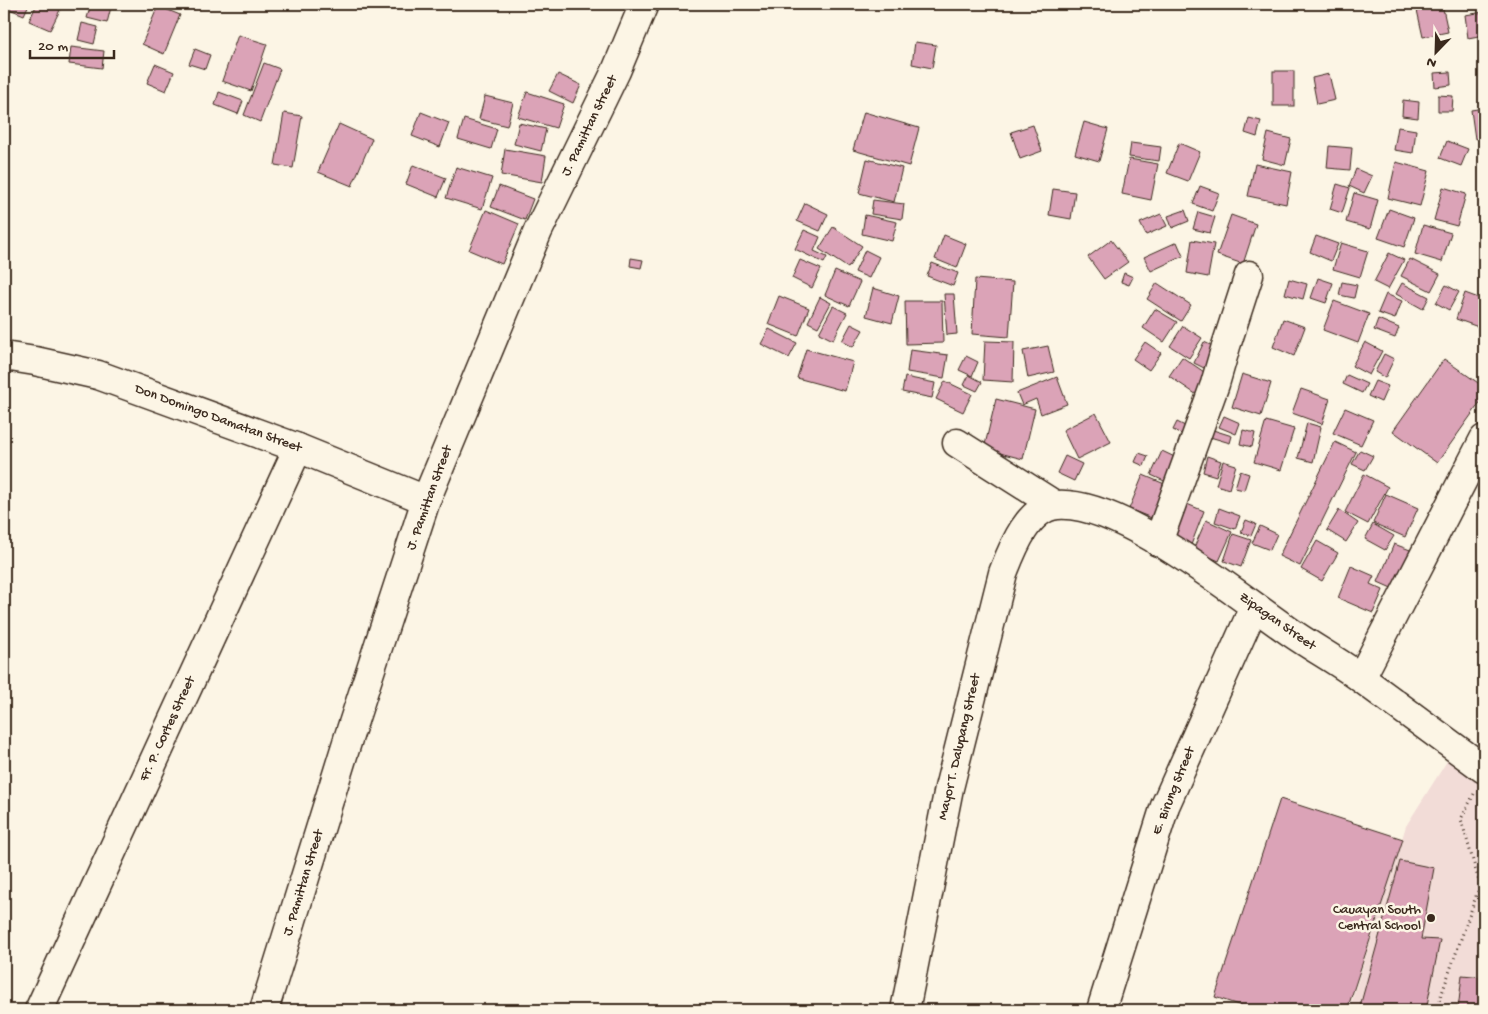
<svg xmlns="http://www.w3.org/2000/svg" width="1488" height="1014" font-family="'Gochi Hand',sans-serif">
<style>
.built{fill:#f2dcd7}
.building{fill:#dba3b7;stroke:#3b2a1e}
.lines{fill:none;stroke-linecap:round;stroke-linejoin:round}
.street-casing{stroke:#3b2a1e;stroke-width:31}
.path{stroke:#3b2a1e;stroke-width:3;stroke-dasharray:1 4;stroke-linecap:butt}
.street{stroke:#fcf5e5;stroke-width:28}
.poi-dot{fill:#3b2a1e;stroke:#fcf5e5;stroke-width:2}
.labels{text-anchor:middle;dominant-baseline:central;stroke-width:5;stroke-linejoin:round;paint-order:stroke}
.street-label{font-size:14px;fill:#3b2a1e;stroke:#fcf5e5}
.poi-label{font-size:14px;fill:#3b2a1e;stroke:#fcf5e5;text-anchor:end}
</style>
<rect width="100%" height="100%" fill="#fcf5e5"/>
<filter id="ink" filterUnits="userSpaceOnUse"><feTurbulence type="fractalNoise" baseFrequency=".02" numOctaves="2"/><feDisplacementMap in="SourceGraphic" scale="10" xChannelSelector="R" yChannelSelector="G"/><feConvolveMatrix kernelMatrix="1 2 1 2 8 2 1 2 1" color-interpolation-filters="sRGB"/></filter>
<g filter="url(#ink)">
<!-- built -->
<path class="built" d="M1449,758l35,24v228h-135l57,-184z"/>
<!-- building -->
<g class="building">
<path d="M8,4h21l-5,11 -17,-7z"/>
<path d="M37,4h11l12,6 -10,20 -21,-9z"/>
<path d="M91,4l20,3 -4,16 -20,-5z"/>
<path d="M1442,4l6,28 -25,5 -6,-27z"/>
<path d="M158,6l22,9 -16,39 -22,-10z"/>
<path d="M1484,12v23l-16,3 -3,-23z"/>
<path d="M82,23l16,4 -4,17 -16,-4z"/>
<path d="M238,35l29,9 -16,47 -29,-10z"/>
<path d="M915,42l21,3 -4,23 -20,-4z"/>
<path d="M71,47l33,4 -2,17 -33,-4z"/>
<path d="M195,49l15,6 -5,14 -16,-5z"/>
<path d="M264,63l16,6 -20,53 -16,-7z"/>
<path d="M155,64l19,8 -8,19 -19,-8z"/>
<rect x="1273" y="71" width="21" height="35"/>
<path d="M1450,72l1,13 -16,2 -1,-14z"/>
<path d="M558,74l23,11 -8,18 -24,-12z"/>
<path d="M1329,74l6,26 -18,4 -5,-26z"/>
<path d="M219,92l24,9 -5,13 -23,-9z"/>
<path d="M527,92l37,12 -8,24 -38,-11z"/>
<path d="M1438,95l15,1 -1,15h-14z"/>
<path d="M485,96l28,7 -6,23 -28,-7z"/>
<path d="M1403,100l16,2 -1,16 -16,-2z"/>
<path d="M1484,108v29l-9,2 -4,-29z"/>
<path d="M421,112l28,11 -9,24 -28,-11z"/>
<path d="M864,112l55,16 -10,38 -56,-16z"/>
<path d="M284,113l18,3 -9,52 -18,-3z"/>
<path d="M1249,118l12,3 -4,16 -12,-4z"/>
<path d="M464,119l33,10 -6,20 -33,-10z"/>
<path d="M1084,122l24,7 -9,32 -24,-7z"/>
<path d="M519,123l27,6 -5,22 -27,-7z"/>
<path d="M339,124l33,15 -20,47 -34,-14z"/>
<path d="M1033,125l9,26 -22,8 -9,-27z"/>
<path d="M1398,127l18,3 -3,23 -19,-3z"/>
<path d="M1268,133l23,6 -6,26 -23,-6z"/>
<path d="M1447,141l21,8 -7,17 -21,-8z"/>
<path d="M1131,143l30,4 -2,14 -30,-4z"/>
<path d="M1179,143l21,9 -12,29 -21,-8z"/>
<path d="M1329,146l23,2 -2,22 -23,-2z"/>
<path d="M505,149l41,7 -4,26 -41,-7z"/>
<path d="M867,159l35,9 -8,34 -35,-9z"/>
<path d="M1129,159l29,5 -7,36 -29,-6z"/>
<path d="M1396,162l33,9 -9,35 -32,-8z"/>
<path d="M1255,164l37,8 -6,32 -38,-8z"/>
<path d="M413,165l33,13 -8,19 -32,-13z"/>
<path d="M456,167l36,11 -10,31 -36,-11z"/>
<path d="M1356,169l16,7 -8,17 -15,-7z"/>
<path d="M1337,184l13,4 -8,25 -12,-4z"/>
<path d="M499,186l34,13 -8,21 -34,-13z"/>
<path d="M1200,186l19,7 -7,18 -19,-7z"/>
<path d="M1443,187l23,7 -9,32 -23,-6z"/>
<path d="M1053,189l22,3 -4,27 -22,-4z"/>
<path d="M1354,193l24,7 -8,29 -24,-7z"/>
<path d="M873,200l31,4 -2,15 -31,-5z"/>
<path d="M805,203l23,11 -8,17 -23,-10z"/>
<path d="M1389,209l25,9 -10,29 -26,-9z"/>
<path d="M486,210l33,14 -17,40 -33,-14z"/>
<path d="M1185,210l4,11 -17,7 -4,-12z"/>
<path d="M1198,212l17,5 -5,16 -17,-4z"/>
<path d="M1161,214l6,12 -21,9 -6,-12z"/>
<path d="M865,215l32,7 -5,19 -30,-7z"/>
<path d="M1231,215l25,9 -13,40 -26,-9z"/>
<path d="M1423,225l28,8 -9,29 -27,-8z"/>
<path d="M833,227l29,19 -14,22 -29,-19z"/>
<path d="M804,230l16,7 -6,14 13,6 -3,6 -29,-14z"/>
<path d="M944,235l22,9 -9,24 -22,-9z"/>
<path d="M1316,236l22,8 -7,17 -21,-9z"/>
<path d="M1111,240l17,22 -24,17 -16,-22z"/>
<path d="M1192,240l22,4 -6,33 -21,-4z"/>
<path d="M1177,242l6,14 -32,15 -7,-14z"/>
<path d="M1341,243l27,8 -8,26 -27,-8z"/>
<path d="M865,250l14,7 -10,21 -14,-6z"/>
<path d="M1389,253l15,7 -16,29 -14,-7z"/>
<path d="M631,258l12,2 -2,8 -11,-2z"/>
<path d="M1410,259l30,15 -9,17 -30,-15z"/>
<path d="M800,260l21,9 -9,19 -20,-10z"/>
<path d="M932,263l26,10 -5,13 -26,-10z"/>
<path d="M835,271l25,11 -11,24 -24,-11z"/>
<path d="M1124,273l9,4 -4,8 -8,-3z"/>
<path d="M1318,278l15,5 -7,20 -15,-5z"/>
<path d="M975,279l38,3 -4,55 -37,-3z"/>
<path d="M1289,279l18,5 -4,15 -18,-5z"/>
<path d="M1342,282l15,3 -3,13 -15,-3z"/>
<path d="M1157,283l34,22 -10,16 -34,-22z"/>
<path d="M1402,283l27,14 -6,12 -27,-15z"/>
<path d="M1446,285l13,7 -10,18 -13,-7z"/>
<path d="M873,288l26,8 -7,27 -26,-7z"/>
<path d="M1465,293l19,7v29l-28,-10z"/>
<path d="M944,294h10l3,40 -10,1z"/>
<path d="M1386,294l16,7 -7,18 -17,-6z"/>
<path d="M779,296l30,12 -11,28 -30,-12z"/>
<path d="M820,297l11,6 -13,24 -10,-5z"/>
<path d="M905,301h37l1,42 -37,1z"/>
<path d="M1334,301l35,13 -11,29 -35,-13z"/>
<path d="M833,306l14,7 -14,27 -14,-7z"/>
<path d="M1155,309l22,13 -13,20 -21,-14z"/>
<path d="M1283,319l22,8 -11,29 -21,-9z"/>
<path d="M1378,319l21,9 -4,10 -21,-8z"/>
<path d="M851,324l12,6 -10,17 -11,-6z"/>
<path d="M1183,326l19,12 -13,20 -19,-12z"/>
<path d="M769,329l28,14 -8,15 -28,-14z"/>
<path d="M985,341l29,1 -1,40 -30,-2z"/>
<path d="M1145,342l16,11 -12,17 -16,-11z"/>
<path d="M1204,342l19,9 -11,21 -18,-9z"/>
<path d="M1365,342l17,9 -13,24 -17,-9z"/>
<path d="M1048,346l6,26 -26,6 -5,-27z"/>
<path d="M806,349l47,13 -8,29 -48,-13z"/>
<path d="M910,350l38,5 -4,23 -37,-6z"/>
<path d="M1384,354l10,5 -9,19 -10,-6z"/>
<path d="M966,356l12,6 -6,14 -13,-6z"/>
<path d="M1182,357l31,21 -13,19 -31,-21z"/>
<path d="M1444,359l40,28v10l-47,66 -44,-32z"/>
<path d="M1242,374l29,9 -10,33 -29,-9z"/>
<path d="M969,375l13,7 -5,9 -13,-6z"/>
<path d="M1347,375l20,9 -5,9 -19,-9z"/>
<path d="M905,377l30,6 -3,15 -30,-6z"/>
<path d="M1057,377l10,27 -26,10 -5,-15 -14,6 -5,-12z"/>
<path d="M945,381l27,13 -9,18 -27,-13z"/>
<path d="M1375,381l13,5 -7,16 -13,-6z"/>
<path d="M1301,389l29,10 -8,25 -30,-11z"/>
<path d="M996,399l39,10 -12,50 -39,-10z"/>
<path d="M1345,408l28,12 -12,25 -28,-12z"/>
<path d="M1096,413l15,29 -34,17 -14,-29z"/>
<path d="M1224,416l16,7 -4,11 -17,-7z"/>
<path d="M1266,421l28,8 -13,41 -27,-8z"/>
<path d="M1177,422l10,5 -3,8 -11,-5z"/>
<path d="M1307,423l14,4 -8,35 -15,-4z"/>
<path d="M1213,430l19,6 -2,7 -20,-6z"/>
<path d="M1243,430l12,3 -3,14 -12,-3z"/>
<path d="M1335,442l21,10 -56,114 -21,-10z"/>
<path d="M1360,450l13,6 -8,14 -13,-6z"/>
<path d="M1162,451l21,10 -10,24 -22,-10z"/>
<path d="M1139,453l9,3 -4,10 -9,-4z"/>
<path d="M1065,456l17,8 -8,17 -17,-8z"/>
<path d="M1207,456l14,5 -5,15 -13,-4z"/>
<path d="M1223,461l13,4 -7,24 -13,-4z"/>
<path d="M1240,471l9,3 -5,16 -9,-2z"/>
<path d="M1364,474l24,13 -20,37 -23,-12z"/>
<path d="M1143,475l24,10 -13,34 -25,-10z"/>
<path d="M1386,494l32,14 -13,29 -32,-14z"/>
<path d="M1182,502l22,9 -13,34 -22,-9z"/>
<path d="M1219,508l21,8 -5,13 -20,-7z"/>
<path d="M1339,510l19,13 -12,19 -19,-12z"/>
<path d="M1206,520l26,12 -13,29 -26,-11z"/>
<path d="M1246,520l10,4 -5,12 -10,-4z"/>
<path d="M1373,524l21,12 -9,14 -20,-11z"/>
<path d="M1260,526l17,8 -7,16 -18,-7z"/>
<path d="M1233,534l18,6 -10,27 -17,-6z"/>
<path d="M1317,541l21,12 -16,28 -21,-12z"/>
<path d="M1394,544l19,7 -17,39 -18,-8z"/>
<path d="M1351,566l23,10 -4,8 13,6 -10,23 -35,-15z"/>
<path d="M1280,799l123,40 -56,171h-94l-38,-13z"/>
<path d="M1400,861l34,7 -13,71 19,1 -14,70h-67z"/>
<path d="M1462,975l22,2v33h-26z"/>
</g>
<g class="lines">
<defs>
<g id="street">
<path d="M4,356l31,5 63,14 200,73 128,52"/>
<path d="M957,443l98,62"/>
<path d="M1158,542l57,-158 11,-38 23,-71"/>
<path d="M1361,678l123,-239"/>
<path d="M39,1010l259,-562"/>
<path d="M264,1010l84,-271 78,-239 112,-269 78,-160 28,-67"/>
<path d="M905,1010l44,-222 54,-215c9,-23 24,-65 54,-68 63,-5 177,88 229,124 25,18 52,32 76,50 41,30 81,60 122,90"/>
<path d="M1101,1010l64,-204 89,-199"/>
</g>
</defs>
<!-- street casing -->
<use href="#street" class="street-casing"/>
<!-- path -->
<g class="path">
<path d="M1474,794l-13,25 19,66"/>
<path d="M1436,1010l44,-125 4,2"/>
</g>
<!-- street -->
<use href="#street" class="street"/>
</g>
</g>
<!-- markers -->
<circle class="poi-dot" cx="1431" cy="918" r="5"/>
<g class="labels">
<!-- street labels -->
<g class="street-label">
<text transform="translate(590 126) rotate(-64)">J. Pamittan Street</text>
<text transform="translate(218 419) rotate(20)">Don Domingo Damatan Street</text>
<text transform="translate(430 498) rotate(-70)">J. Pamittan Street</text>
<text transform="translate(1277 622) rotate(35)">Zipagan Street</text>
<text transform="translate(168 729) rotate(-65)">Fr. P. Cortes Street</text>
<text transform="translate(960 747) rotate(-77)">Mayor T. Dalupang Street</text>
<text transform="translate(1174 791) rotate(-68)">E. Birung Street</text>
<text transform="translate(304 883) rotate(-73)">J. Pamittan Street</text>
</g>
<!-- poi labels -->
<g class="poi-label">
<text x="1421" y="910">Cauayan South<tspan x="1421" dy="16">Central School</tspan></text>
</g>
</g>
<!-- margin -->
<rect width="1488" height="1014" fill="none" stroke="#fcf5e5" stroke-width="20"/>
<rect x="10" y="10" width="1468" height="994" fill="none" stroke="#3b2a1e" stroke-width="2" filter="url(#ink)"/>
<!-- north arrow -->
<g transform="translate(1436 52) rotate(203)" stroke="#fcf5e5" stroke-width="4" paint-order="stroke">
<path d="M0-4L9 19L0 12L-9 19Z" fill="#3b2a1e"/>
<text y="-8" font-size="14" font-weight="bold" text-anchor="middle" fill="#3b2a1e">N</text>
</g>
<!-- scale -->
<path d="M30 50v8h84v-8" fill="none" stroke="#3b2a1e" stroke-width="2.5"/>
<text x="38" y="50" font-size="15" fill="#3b2a1e" stroke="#fcf5e5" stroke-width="4" paint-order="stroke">20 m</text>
</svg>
